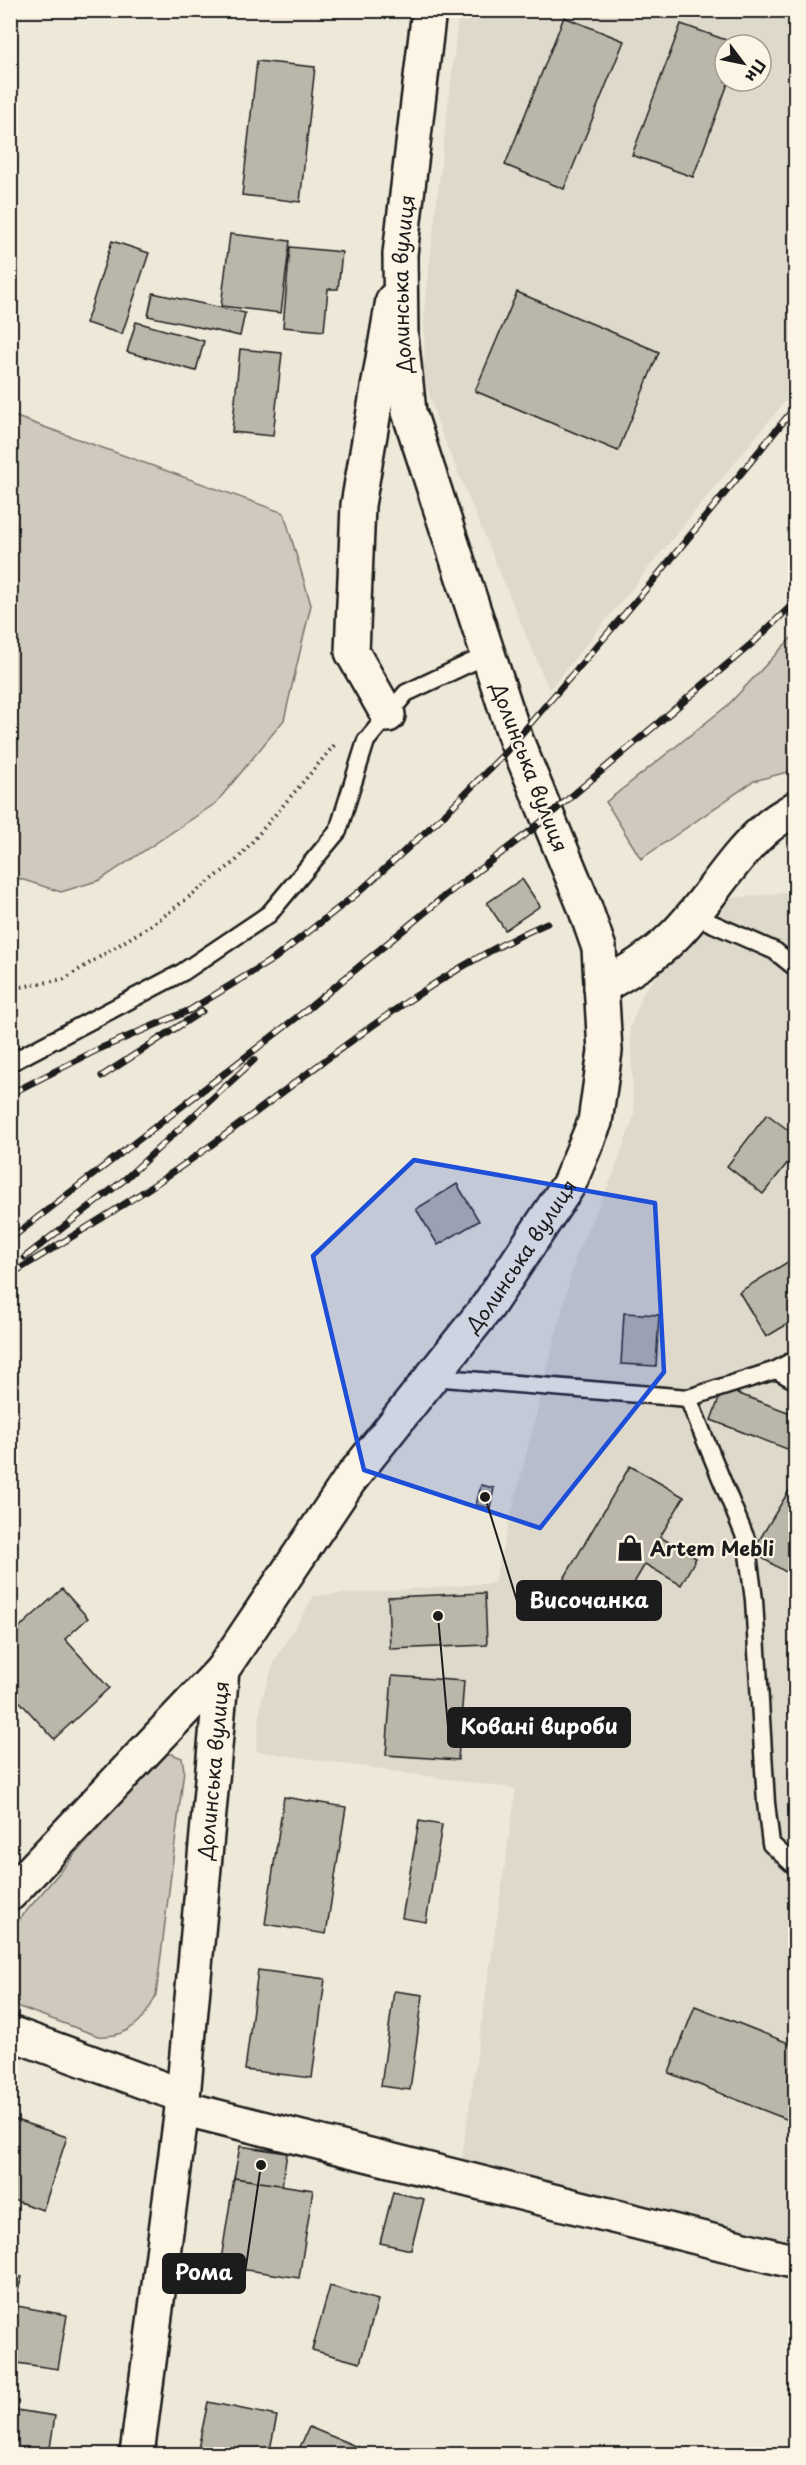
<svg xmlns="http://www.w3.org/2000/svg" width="806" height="2465" font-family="'Playpen Sans',sans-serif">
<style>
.built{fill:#ded9cb;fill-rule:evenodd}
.green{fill:#cfcabd;stroke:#76736c;stroke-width:1.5}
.building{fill:#bab6aa;stroke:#1c1c1c;stroke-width:1.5}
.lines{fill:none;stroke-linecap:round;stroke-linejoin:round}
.service-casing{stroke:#1c1c1c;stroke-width:21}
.minor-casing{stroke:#1c1c1c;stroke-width:38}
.secondary-casing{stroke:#1c1c1c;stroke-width:38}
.path{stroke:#1c1c1c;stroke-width:4;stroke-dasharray:1.5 4.5;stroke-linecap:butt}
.service{stroke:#fcf5e5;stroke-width:16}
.minor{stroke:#fcf5e5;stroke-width:33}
.secondary{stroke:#fcf5e5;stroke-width:33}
.rail-casing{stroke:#1c1c1c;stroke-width:7}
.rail{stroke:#fcf5e5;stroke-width:4.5;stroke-dasharray:14;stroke-linecap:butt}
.marked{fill:#1d4ed8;fill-opacity:0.2;stroke:#1d4ed8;stroke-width:4.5;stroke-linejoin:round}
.labels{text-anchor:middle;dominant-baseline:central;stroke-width:4.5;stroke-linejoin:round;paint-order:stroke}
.street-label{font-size:20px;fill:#1c1c1c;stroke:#fcf5e5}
.poi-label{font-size:20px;font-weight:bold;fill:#1c1c1c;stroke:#fcf5e5;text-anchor:start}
.leader{fill:none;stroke:#1c1c1c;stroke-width:2}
.callout-dot{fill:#1c1c1c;stroke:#fcf5e5;stroke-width:2}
.callout{fill:#1c1c1c;stroke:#1c1c1c;stroke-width:2}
.callout-label{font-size:21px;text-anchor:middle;font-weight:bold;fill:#fff}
</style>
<rect width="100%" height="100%" fill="#eee8d9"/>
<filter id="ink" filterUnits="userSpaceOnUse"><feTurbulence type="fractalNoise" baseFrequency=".0167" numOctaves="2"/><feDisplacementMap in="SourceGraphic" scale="12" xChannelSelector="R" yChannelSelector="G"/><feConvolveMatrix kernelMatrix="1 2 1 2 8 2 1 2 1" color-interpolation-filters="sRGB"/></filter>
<g filter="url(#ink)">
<!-- built -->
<g class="built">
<path d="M459,11h336v378l-246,301 -108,-258 -17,-53v-67zM725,45h36v36h-36z"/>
<path d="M795,891v1355l-334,-83 55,-374 -260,-38 5,-50 13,-39 40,-66 180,-13 82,-329 37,-79 21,-59 -4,-88 14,-37 82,-92z"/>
</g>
<!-- green -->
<g class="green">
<path d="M11,415l273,98 27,92 -27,115 -68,83 -116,77 -39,12 -50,-16z"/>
<path d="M795,634v136l-41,11 -113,78 -35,-57 122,-97z"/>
<path d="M162,1753l10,1 10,4 2,12 -28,225c-11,26 -29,43 -58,41l-87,-32v-75z"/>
</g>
<!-- building -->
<g class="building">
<path d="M564,17l60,24 -60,148 -59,-24z"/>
<path d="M681,24l59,21h-15v36h4l-36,96 -61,-22z"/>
<path d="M257,61l58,6 -15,135 -58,-7z"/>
<path d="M230,234l60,7 -9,72 -60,-7z"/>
<path d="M112,241l37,12 -27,81 -36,-11z"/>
<path d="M290,247l52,5 -4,37h-10l-4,42 -41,-4z"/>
<path d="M517,292l142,60 -41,99 -143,-60z"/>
<path d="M153,293l92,20 -5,23 -92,-20z"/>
<path d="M136,322l68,19 -8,30 -69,-19z"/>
<path d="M240,349l42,4 -9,83 -41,-4z"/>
<path d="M522,879l18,27 -35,24 -18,-27z"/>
<path d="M767,1114l29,22v16l-33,42 -36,-28z"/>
<path d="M457,1184l22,37 -41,24 -22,-36z"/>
<path d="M794,1258l2,61 -30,18 -27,-45z"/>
<path d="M624,1313l35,2 -3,51 -35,-2z"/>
<path d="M723,1388l73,27 -1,37 -84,-32z"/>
<path d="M630,1466l54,31 -24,40 36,21 -15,27 -36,-21 -29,50 -54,-32z"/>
<path d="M796,1479v99l-44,-26z"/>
<path d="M481,1485l13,3 -4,20 -14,-3z"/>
<path d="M62,1589l26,29 -23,21 44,49 -55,51 -44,-48v-55z"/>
<path d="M485,1593l2,52 -97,4 -2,-52z"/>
<path d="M392,1676l72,5 -6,79 -72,-5z"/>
<path d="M284,1797l62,10 -20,127 -61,-10z"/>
<path d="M419,1821l23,4 -16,97 -24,-4z"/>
<path d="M258,1970l67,9 -13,99 -67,-8z"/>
<path d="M394,1991l29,4 -13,95 -29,-4z"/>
<path d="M695,2006l101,40v77l-127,-50z"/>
<path d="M10,2118l57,19 -24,73 -33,-11z"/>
<path d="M240,2146l47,7 -5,33 -48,-8z"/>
<path d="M234,2178l79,12 -14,88 -79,-12z"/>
<path d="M393,2192l31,7 -13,51 -31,-7z"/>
<path d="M10,2274l12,3 -11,37h-1z"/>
<path d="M330,2286l48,14 -18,63 -48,-13z"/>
<path d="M17,2306l50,9 -9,54 -48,-7v-18z"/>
<path d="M208,2402l69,14 -8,38 -72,-1z"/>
<path d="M10,2409l45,7 -6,38h-39z"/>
<path d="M309,2427l51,21 -3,6h-60z"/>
</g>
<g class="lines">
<defs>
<g id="service">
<path d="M693,915l82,36 21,17"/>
<path d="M10,1063l173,-91 86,-58 69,-83 28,-90 40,-48 83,-39"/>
<path d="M776,1370l20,11"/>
<path d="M432,1377l256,21 88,-28 20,-11"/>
<path d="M688,1398l58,141 8,61 12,203 5,41 25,23"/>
</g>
<g id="minor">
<path d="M388,715l-36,-63 6,-147 35,-205"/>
<path d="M601,987c26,-15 51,-29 72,-50 34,-33 60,-82 96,-111 8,-7 18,-12 27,-18"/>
<path d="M10,1894l212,-224"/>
<path d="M10,2033l173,63"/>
<path d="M182,2108l614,154"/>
</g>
<g id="secondary">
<path id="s1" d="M137,2454l45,-346 40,-438 127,-189 139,-175 81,-122 26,-62 10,-71 -6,-103 -15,-43 -68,-165 -107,-328 -8,-76 -1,-82 29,-244"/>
</g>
</defs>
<!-- service casing -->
<use href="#service" class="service-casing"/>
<!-- minor casing -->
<use href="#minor" class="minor-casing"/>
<!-- secondary casing -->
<use href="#secondary" class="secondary-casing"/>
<!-- path -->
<path class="path" d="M10,989l54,-10 92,-57 79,-60 102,-120"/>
<!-- service -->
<use href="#service" class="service"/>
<!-- minor -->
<use href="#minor" class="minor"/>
<!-- secondary -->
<use href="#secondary" class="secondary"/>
<defs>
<g id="rail">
<path d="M102,1076l100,-65"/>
<path d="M10,1094l89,-45 91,-39 85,-52 84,-66 83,-75 61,-62 150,-174 143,-175"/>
<path d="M10,1239l299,-231 138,-114 86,-65 223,-189 40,-39"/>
<path d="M25,1257l99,-77 130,-120"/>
<path d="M10,1275c55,-35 113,-68 166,-105 122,-84 234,-187 371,-247"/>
</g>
</defs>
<!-- rail casing -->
<use href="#rail" class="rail-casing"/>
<!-- rail -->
<use href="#rail" class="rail"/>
</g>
</g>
<!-- marked area -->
<path class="marked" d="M414,1160l241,43 9,169 -124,156 -176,-58 -51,-214z"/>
<!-- icons -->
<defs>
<symbol id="shop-bare" viewBox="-9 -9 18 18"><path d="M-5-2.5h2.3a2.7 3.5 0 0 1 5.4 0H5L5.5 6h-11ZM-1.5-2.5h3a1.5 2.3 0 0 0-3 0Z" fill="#1c1c1c" stroke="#fcf5e5" stroke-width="2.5" paint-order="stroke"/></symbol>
</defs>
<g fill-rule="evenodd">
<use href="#shop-bare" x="611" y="1529" width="38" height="38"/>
</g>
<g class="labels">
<!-- street labels -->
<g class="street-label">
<text stroke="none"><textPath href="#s1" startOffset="2326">Долинська вулиця</textPath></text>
<text transform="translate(530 767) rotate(69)">Долинська вулиця</text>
<text stroke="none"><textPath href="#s1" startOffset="1300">Долинська вулиця</textPath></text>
<text stroke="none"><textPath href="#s1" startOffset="688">Долинська вулиця</textPath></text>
</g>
<!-- poi labels -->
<g class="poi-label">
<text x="650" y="1548">Artem Mebli</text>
</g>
</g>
<!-- callouts -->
<path class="leader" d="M485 1497L517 1601M438 1616L448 1727M261 2165L245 2273"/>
<g class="callout-dot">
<circle cx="485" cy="1497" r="6"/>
<circle cx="438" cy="1616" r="6"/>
<circle cx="261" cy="2165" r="6"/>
</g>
<g class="callout">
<rect x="517" y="1581" width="144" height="39" rx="6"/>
<rect x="448" y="1708" width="182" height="39" rx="6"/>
<rect x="163" y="2254" width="82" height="39" rx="6"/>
</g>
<g class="callout-label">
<text x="589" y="1608">Височанка</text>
<text x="539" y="1734">Ковані вироби</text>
<text x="204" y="2280">Рома</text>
</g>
<!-- margin -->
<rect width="806" height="2465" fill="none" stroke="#fcf5e5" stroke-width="36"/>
<rect x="18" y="18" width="770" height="2429" fill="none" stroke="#1c1c1c" stroke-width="2" filter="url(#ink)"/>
<!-- north arrow -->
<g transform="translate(743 63) rotate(122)"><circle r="28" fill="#fcf5e5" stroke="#a29e95" stroke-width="1.5"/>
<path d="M0-4.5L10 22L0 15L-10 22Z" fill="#1c1c1c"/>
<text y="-9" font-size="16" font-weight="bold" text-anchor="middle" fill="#1c1c1c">Пн</text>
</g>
</svg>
